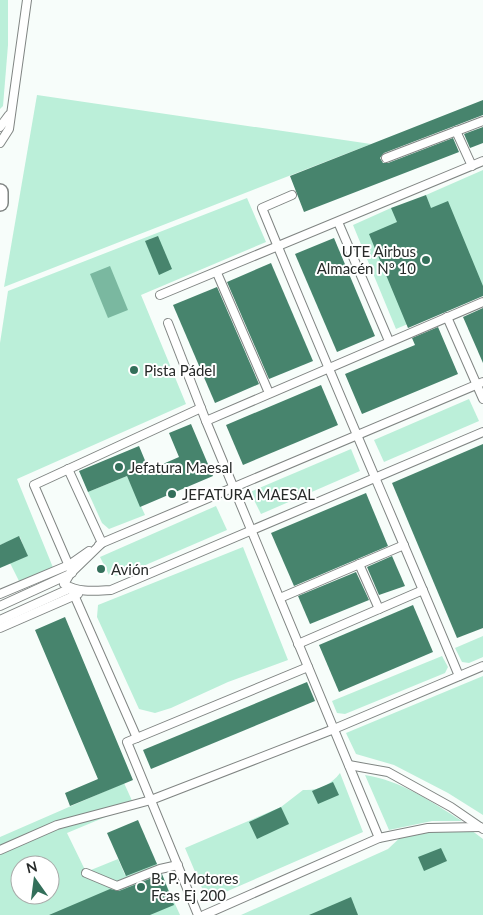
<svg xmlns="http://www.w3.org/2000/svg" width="483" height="915" font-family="Lato,sans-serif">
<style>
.green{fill:#bbefd9;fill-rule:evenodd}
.water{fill:#7ab8a0}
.building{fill:#47846d}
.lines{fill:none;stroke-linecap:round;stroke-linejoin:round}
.service-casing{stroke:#808583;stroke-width:10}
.minor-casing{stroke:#808583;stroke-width:18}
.service{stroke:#fff;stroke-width:8}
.minor{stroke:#fff;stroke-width:15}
.poi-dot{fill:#336f5a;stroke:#fff;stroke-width:2}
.labels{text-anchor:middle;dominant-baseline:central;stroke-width:4;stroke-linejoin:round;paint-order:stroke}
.poi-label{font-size:15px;fill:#272a29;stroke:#fff;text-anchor:start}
</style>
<rect width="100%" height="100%" fill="#f7fdfa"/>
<!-- green -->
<g class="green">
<path d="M0,0h8v45l-5,61 -3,3z"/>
<path d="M37,95l334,49 -367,143z"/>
<path d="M483,170v122l-87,37 -43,-104 38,-17 38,-4 -3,-9z"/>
<path d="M247,198l19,44 -125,53 45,109 -169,75 37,91 -33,15 -11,-22 17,-7 -7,-19 -20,8v-202l8,-52z"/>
<path d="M469,399l10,22 -95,41 -10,-22z"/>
<path d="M351,449l9,22 -99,43 -11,-22z"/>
<path d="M127,476l18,39 -36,14 -7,-6 -14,-31z"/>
<path d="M216,506l11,24 -107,46 -11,-1 -9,-18z"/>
<path d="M243,547l45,113 -60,22 -57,26 -16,5 -16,-4 -42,-92 1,-12z"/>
<path d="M483,636v21l-14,6 -7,-1 -7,-14z"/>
<path d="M442,656l6,11 -3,6 -100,41 -8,-1 -5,-12z"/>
<path d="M483,676v139l-35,-22 -54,-28 -38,-11 -10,-21z"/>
<path d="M340,773l23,59 -156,68 -22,-52 96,-41 22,-17c15,1 28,-5 37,-17z"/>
<path d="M365,775c35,5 67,27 97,46h-30l-43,9z"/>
<path d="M124,783l10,22 -67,28 19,39 32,-13 7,16 31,-13 24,53h-180v-78zM20,865h30v30h-30z"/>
<path d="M467,827l16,12v76h-242l147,-66 17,-16z"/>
</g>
<!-- water -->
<path class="water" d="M110,266l18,44 -20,8 -18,-44z"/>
<!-- building -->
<g class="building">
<path d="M483,100v15l-99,38 -4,5 3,5h5l65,-25 6,14 -155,60 -14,-36z"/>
<path d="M483,127v16l-13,5 -6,-14z"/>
<path d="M426,195l5,13 17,-7 35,85v10l-75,32 -39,-94 28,-12 -6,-14z"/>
<path d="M158,236l14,33 -13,6 -14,-34z"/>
<path d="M334,238l41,98 -38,16 -42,-98z"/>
<path d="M271,263l42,98 -44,18 -42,-97z"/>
<path d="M217,287l42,97 -44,19 -42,-98z"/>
<path d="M483,308v55l-20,-46z"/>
<path d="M438,327l20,47 -96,40 -17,-40 70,-29 -3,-7z"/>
<path d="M321,385l17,40 -95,40 -17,-40z"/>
<path d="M191,424l22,52 -73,31 -13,-31 -39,16 -9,-21 60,-25 10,24 30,-13 -10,-24z"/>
<path d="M483,444v184l-26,10 -65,-155z"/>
<path d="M366,493l22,53 -94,40 -23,-53z"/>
<path d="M19,536l9,20 -28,12v-23z"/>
<path d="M392,556l13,30 -26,9 -12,-28z"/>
<path d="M356,572l13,28 -59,24 -12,-28z"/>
<path d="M413,605l20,47 -94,40 -20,-47z"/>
<path d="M65,617l68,163 -63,26 -5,-13 33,-14 -63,-149z"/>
<path d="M307,682l8,19 -164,68 -8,-19z"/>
<path d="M333,782l6,13 -21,9 -6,-13z"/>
<path d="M281,807l8,17 -32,15 -8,-17z"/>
<path d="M138,820l19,44 -31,12 -19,-43z"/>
<path d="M441,848l6,13 -23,10 -6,-14z"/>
<path d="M162,874l12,31 -24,10h-101l61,-26 9,2z"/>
<path d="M351,897l7,18h-49z"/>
</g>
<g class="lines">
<defs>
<g id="service">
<path d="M0,127l9,-12"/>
<path d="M456,131l16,35"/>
<path d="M0,143l9,-14 18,-129"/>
<path d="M386,158l97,-37"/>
<path d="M292,195l-30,13c64,157 132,312 197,468"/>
<path d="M338,222l51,119"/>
<path d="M217,273l52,120"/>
<path d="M160,295l323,-134"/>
<path d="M447,317l36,82"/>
<path d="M168,323l38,98"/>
<path d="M68,469l34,74 -3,2"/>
<path d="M359,564l20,45"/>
<path d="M72,573l-38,-88 167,-77"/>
<path d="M70,574l32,-31 381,-161"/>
<path d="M0,594l69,-29 20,-14"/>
<path d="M280,598l124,-53"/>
<path d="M0,606l70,-32 -6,10c15,9 30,7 47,6l372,-158"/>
<path d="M0,620l71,-32 66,150"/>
<path d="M0,628l78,-34"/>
<path d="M298,644l125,-54"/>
<path d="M349,765l39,7 63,35 32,22"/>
<path d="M379,838l49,-10 52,-1"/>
<path d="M0,850l57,-25 94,-25 183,-71 149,-63"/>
<path d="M86,873l31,13 43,-17 18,-4"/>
<path d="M198,915l-71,-173 181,-75"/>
<path d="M204,915l175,-77 -173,-417 277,-119"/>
</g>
<path id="minor" d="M0,192v11"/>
</defs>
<!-- service casing -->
<use href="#service" class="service-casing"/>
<!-- minor casing -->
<use href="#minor" class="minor-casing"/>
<!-- service -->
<use href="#service" class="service"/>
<!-- minor -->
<use href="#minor" class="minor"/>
</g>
<!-- markers -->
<g class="poi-dot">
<circle cx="426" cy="260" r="5"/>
<circle cx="134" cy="370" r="5"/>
<circle cx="119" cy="467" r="5"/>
<circle cx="172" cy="494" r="5"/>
<circle cx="101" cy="569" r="5"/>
<circle cx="141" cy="887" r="5"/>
</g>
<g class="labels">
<!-- poi labels -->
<g class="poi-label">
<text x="416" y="251" text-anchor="end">UTE Airbus<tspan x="416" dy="17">Almacén Nº 10</tspan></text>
<text x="144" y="370">Pista Pádel</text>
<text x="129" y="467">Jefatura Maesal</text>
<text x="182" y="494">JEFATURA MAESAL</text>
<text x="111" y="569">Avión</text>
<text x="151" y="878">B. P. Motores<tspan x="151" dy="17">Fcas Ej 200</tspan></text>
</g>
</g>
<!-- north arrow -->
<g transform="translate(35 880) rotate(346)"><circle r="24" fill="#ffffff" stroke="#a9aaa9"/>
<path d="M0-4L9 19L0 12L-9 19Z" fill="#336f5a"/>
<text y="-8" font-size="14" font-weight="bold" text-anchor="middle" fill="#272a29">N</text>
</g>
</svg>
